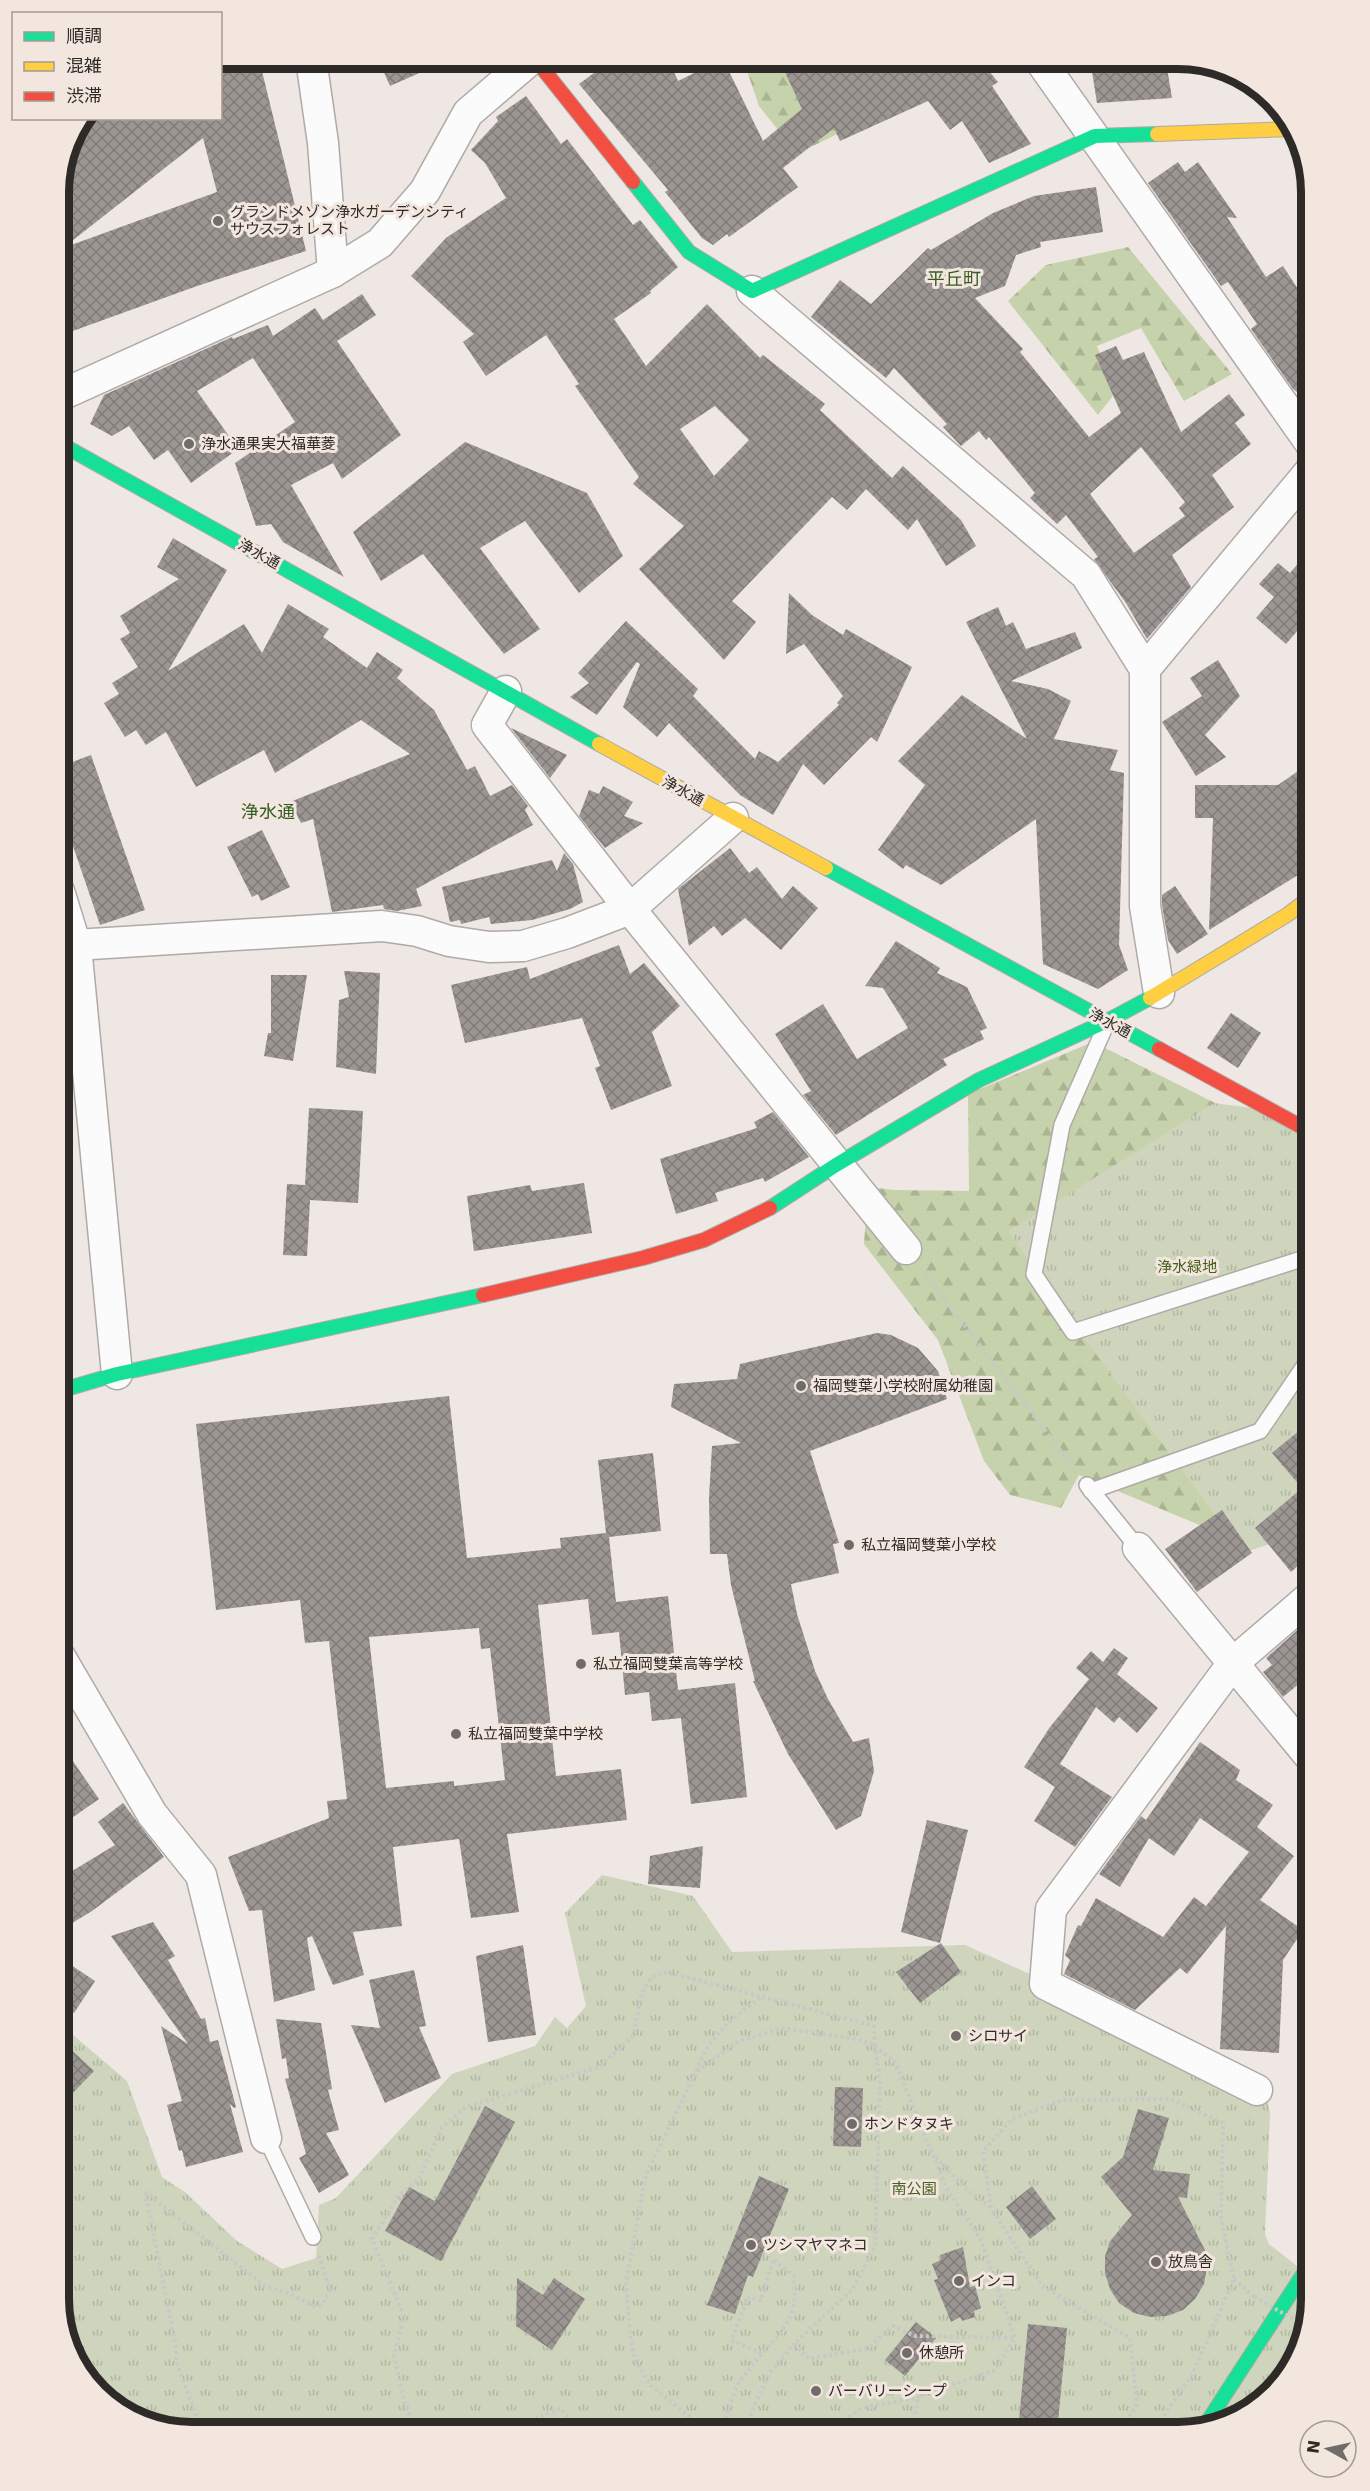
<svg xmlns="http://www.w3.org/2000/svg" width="1370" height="2491" font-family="'DejaVu Sans','Noto Sans JP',sans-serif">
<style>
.forest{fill:url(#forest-firs)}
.park{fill:url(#park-tufts)}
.building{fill:url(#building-cross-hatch);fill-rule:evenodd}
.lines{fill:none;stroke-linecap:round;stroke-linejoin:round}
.lane-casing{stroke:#afaaa7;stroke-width:18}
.street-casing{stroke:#afaaa7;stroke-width:33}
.fast-casing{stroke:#afaaa7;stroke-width:16}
.slow-casing{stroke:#afaaa7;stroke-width:16}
.jam-casing{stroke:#afaaa7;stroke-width:16}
.path{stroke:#c9c8c6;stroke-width:4;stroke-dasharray:3 3;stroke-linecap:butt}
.lane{stroke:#fcfbfb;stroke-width:15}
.street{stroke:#fcfbfb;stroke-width:30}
.fast{stroke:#16e098;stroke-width:14}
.slow{stroke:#ffcf43;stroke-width:14}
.jam{stroke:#f24e42;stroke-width:14}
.path-bridge{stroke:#c9c8c6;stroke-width:4;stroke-dasharray:3 3;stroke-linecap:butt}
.poi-dot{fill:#716c69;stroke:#f2e6df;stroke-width:2}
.labels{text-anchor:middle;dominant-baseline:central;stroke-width:6;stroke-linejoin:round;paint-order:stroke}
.poi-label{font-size:15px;fill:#2e2a27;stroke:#f2e6df;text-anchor:start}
.street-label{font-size:15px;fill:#2e2a27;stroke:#f2e6df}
.park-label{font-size:15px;fill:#46601a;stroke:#f2e6df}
.quarter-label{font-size:18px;fill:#325d23;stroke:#f2e6df}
.rim{fill:none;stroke:#2e2a27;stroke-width:8}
</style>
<defs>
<pattern id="forest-firs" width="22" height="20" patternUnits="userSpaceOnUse" patternTransform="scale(1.5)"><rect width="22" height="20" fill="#c5d2ab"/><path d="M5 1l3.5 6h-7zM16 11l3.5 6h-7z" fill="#aab493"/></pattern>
<pattern id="park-tufts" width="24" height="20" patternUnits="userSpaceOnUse" patternTransform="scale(1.5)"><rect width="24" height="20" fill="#ced5bc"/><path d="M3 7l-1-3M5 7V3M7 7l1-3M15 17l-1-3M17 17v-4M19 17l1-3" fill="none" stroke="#b1b7a2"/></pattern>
<pattern id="building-cross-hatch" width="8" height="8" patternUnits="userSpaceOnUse" patternTransform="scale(1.5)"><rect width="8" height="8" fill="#9c9693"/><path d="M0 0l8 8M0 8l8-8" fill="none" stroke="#807b78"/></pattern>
</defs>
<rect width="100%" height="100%" fill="#eee7e3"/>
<!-- forest -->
<g class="forest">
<path d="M743,59h126l36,41 -108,54 -38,-48z"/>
<path d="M1128,247l104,127 -48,27 -43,-73 -44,18 18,47 -17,22 -90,-114 38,-36z"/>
<path d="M1093,1042l218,109 -80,387 -152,-63 -18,33 -51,-13 -26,-34 -46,-121 -74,-96 4,-57 26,3 75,1 -1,-97z"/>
</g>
<!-- park -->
<g class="park">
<path d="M1214,1103l62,8 35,21v398l-68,23 -207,-280 -27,-42z"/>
<path d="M602,1875l91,21 39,56 233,-7 116,52 186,103 3,13 -5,122 4,9 42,33v22l-22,74 -60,49 -51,10h-994l-66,-22 -49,-60 -10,-51v-276l68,58 35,96 24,16 51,48 45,28 34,-11 3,-53 17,-7 116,-124 83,-28 20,-29 12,11 19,-22 -21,-93z"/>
</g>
<!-- building -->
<g class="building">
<path d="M220,59h39l47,192 -109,35 -138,50v-152l10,-43 15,-23h136zM203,138l14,54 -154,56z"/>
<path d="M378,59h73l-61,27z"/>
<path d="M613,59h55l10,22 45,-22 40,82 39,-32 -23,-50h200l19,23 -6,4 39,58 -42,19 -27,-42 -12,9 -22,-29 -88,40 -6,-13 -51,40 15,19 -69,50 -2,-3 -14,11 -11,-7 -37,-46 3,-2 -89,-106z"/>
<path d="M1090,59h64v4l12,-1 6,36 -75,5z"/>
<path d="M526,96l35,48 6,-5 66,86 7,-5 38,47 -28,24 1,2 -37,26 32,47 61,-62 53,54 3,-3 62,49 -5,6 72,68 11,-12 58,54 15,26 -30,20 -29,-47 -9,11 -42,-41 -19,21 -15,-13 -100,104 24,21 -32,38 -85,-91 45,-43 -51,-42 6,-7 -64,-91 4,-2 -33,-49 -60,41 -23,-34 11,-8 -63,-58 35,-38 60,-40 -21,-35 -14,-13 27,-29 -2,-4zM715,406l34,34 -35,36 -34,-47z"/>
<path d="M1178,162l7,10 13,-10 39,56 -10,-1 39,60 17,-11 28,43v94l-18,-14 -42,-60 6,-5 -29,-42 -7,4 -73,-103z"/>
<path d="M1096,187l7,45 -63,10 1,5 -25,8 -11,31 -30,12 48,51 -3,3 69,85 32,-24 -26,-58 21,-9 7,14 21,-8 37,80 48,-38 16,21 -10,8 16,21 -39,31 22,32 -62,48 19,32 -44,52 -21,-36 -32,-44 4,-2 -32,-42 -9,9 -27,-26 5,-5 -46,-56 -3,3 -7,-9 -18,15 -18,-19 4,-3 -53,-56 -8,10 -75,-61 29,-37 31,24 57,-56 3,2 62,-37 41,-17zM1141,447l44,55 -6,6 6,8 -51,37 -44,-59z"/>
<path d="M362,294l14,21 -39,26 64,94 -59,44 -9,-16 -42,22 53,92 -61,-35 -12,-18 -15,2 -21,-63 60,-41 -42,-64 -56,33 41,58 -47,34 -23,-33 -14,10 -25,-34 -17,10 -22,-12 14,-29 128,-58 1,2 35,-14 5,11 42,-28 8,12z"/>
<path d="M465,442l122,51 36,63 -44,37 -54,-72 -45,27 60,81 -36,25 -81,-100 -42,27 -28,-49z"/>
<path d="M173,538l54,32 -59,101 76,-47 18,29 26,-49 41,25 -6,8 44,31 10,-16 26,18 -6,8 37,32 33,60 8,-4 15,30 22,-11 16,21 -3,4 8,15 -117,64 6,17 -25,5 -13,-2 -1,-4 -51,7 -19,-93 -12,4 -11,-21 120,-48 -49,-34 -86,53 -11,-23 -68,37 -30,-55 -20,13 -10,-15 -11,7 -21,-34 15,-9 -7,-11 26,-16 -18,-28 10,-6 -10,-17 59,-37 -22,-12z"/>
<path d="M1311,548v67l-25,29 -30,-26 18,-21 -15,-13 19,-21 12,10z"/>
<path d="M789,593l23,22 31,20 3,-6 66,38 -35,75 -6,-5 -47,48 -21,-21 -30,51 -33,-20 -71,-72 -12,14 -34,-30 17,-43 -3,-2 -40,53 -27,-18 19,-14 -11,-10 48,-52 72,68 -5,7 62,63 4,-8 19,11 61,-57 -2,-2 6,-7 -39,-52 -18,10z"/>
<path d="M998,607l8,19 7,-4 13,27 49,-17 7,16 -71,33 37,8 23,12 -17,38 64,11 -8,20 14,3 -5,172 9,25 -30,19 -55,-25 -7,-145 -95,66 -35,-20 -3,4 -25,-19 47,-65 -27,-24 64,-66 65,44 -61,-117z"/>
<path d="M1218,660l22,36 -35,39 21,22 -30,19 -34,-54 40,-26 -12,-18z"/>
<path d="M511,728l56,27 -17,23z"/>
<path d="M91,755l54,155 -45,15 -41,-120v-38z"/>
<path d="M1311,762v105l-102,63 4,-112h-18v-33h83z"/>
<path d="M603,786l30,16 -9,14 19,7 -38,25 -26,-32 10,-26 10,4z"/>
<path d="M262,830l28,57 -29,14 -3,-7 -6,3 -25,-50z"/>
<path d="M730,848l19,25 8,-6 25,32 11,-13 25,22 -37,42 -36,-32 -23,18 -8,-10 -25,20 -11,-57z"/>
<path d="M564,853l9,11 10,38 -13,7 -38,11 -41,4 -2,-7 -28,7 -1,-4 -10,2 -8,-35 110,-27 5,11z"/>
<path d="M1175,886l33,48 -31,20 -9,-14 -6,-35v-10z"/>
<path d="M896,941l44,27 -3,5 30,14 20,41 -7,3 4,8 -41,20 4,6 -111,70 -33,-40 8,-4 -36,-57 48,-30 34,55 51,-31 -25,-40 -18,-2z"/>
<path d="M619,945l11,29 14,-11 36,43 -28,26 20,54 -61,24 -16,-42 5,-2 -18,-48 -117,25 -14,-58 76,-18 3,12z"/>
<path d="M344,971l36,2 -4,101 -40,-7 3,-67 10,-3z"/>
<path d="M271,975h36l-14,86 -29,-5 4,-23h3z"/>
<path d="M1231,1013l30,20 -23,35 -31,-20z"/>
<path d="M309,1108l54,3 -5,92 -48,-3 -3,56 -24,-1 4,-71 18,1z"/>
<path d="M773,1112l36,45 -44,25 -2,-4 -48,15 3,8 -42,13 -16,-55 97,-31 -3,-6z"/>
<path d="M584,1183l8,50 -118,18 -7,-55 63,-11 2,6z"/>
<path d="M877,1333l14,2 27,13 20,23 9,28 -137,52 29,92 -6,1 6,29 -48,11 6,30 18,57 13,28 25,43 16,-4 5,33 -13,45 -25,14 -48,-76 -35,-73h2l-24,-96 -4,-31h-17l-1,-56 3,-52 29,-3 -70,-36 3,-23 63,-5 3,-15z"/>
<path d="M449,1396l18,162 94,-10 -1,-10 46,-5 -8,-73 55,-7 8,78 -52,6 7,65 52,-6 10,94 57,-7 12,114 -56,7 -10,-86 -29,3 -3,-29 -24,3 -6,-63 -27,3 -4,-36 -50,6 18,171 65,-7 6,51 -120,14 12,78 -48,6 -12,-79 -66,8 9,79 -49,6 11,43 -31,10 -21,-49 -5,2 8,52 -41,12 -12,-92 -13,1 -21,-54 101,-39 -2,-17 20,-2 -18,-158 -24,2 -5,-43 -84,10 -20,-186zM479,1628l2,21 9,-1 15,132 -51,6v-5l-68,7 -17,-151z"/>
<path d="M1300,1430l11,14v110l-20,18 -36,-44 47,-40 -30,-35z"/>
<path d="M1222,1510l30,43 -55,39 -32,-43z"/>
<path d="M1311,1618v56l-28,23 -20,-25 9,-7 -6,-7z"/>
<path d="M1114,1648l14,10 -11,16 41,34 -21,25 -18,-16 -5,6 -18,-16 -36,57 52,33 -37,50 -41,-26 21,-34 -31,-20 26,-40 39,-48 -13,-11 15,-17 12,11z"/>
<path d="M59,1741l40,58 -30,21 -10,-15z"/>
<path d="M1200,1742l40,28 -4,10 37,25 -16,22 37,29 -34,44 43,30 -20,30 -4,93 -59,-4 6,-123 -39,48 -7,-6 -45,42 -71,-36 6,-14 -5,-5 13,-30 3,1 15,-28 67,39 31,-40 12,9 43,-54 -49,-34 -26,38 -25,-18 -29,49 -21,-13 42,-58 5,4z"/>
<path d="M123,1803l41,54 -72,54 -33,20v-52l56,-34 -17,-23z"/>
<path d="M927,1820l41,10 -28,113 -39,-11z"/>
<path d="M703,1846l-3,42 -52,-4 2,-28z"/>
<path d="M153,1922l22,34 -7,4 33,59 4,-1 5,24 8,-2 18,67 -2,1 -4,-4 13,48 -57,15 -4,-17 -3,1 -12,-46 15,-4 -21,-75 27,18 -77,-108z"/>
<path d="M941,1943l20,29 -41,31 -24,-31z"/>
<path d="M523,1945l13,90 -48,7 -12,-86z"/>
<path d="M59,1957l36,24 -21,32 -15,-11z"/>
<path d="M414,1970l12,56 -7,1 22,51 -56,25 -34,-78 29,3 -11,-48z"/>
<path d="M276,2019l45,4 11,66 -4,1 11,40 -13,3 23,42 -30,18 -20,-35 7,-4 -21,-75 4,-1 -3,-20 -4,1z"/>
<path d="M59,2038l35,33 -22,23 -13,-12z"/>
<path d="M835,2087l28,1 -2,59 -28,-1z"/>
<path d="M485,2106l30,16 -74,139 -56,-30 24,-44 26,14z"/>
<path d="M1138,2109l31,9 -16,52 37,4 -3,24 -9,-1 27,53 2,17 -3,17 -9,15 -12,11 -16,6 -17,1 -16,-4 -15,-10 -9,-14 -5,-16v-17l6,-16 21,-25 -31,-38 22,-20z"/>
<path d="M759,2176l30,13 -36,88 -5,-2 -13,39 -28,-9z"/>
<path d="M1032,2186l24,33 -26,20 -24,-32z"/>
<path d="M963,2247l7,40 5,-1 6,22 -7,3 1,6 -13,4 -2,-4 -9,5 -17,-42 4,-1 -6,-15 9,-4 -1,-5z"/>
<path d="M517,2278l26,17 11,-17 31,21 -33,51 -36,-24z"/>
<path d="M916,2322l20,16 -31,38 -20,-16z"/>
<path d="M1028,2324l39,4 -10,104 -39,-1z"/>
</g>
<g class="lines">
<defs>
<g id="lane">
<path d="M1105,1027l-43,98 -28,149 39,58 238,-76"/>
<path d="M1087,1485l51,63"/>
<path d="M1091,1491l169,-60 51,-75"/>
<path d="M266,2138l47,99"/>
</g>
<g id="street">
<path d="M311,59l12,84 10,129"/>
<path d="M1039,59l272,385"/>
<path d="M752,291l334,284 59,94v237l14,87"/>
<path d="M59,396l274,-124 47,-29 45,-52 43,-78 63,-54"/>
<path d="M1145,669l166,-199"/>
<path d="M506,691l-19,34 143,184 276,340"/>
<path d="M59,891l17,55 41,428"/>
<path d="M59,946l323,-20 35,5 32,10 40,6 34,-1 44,-13 63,-24 103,-91"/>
<path d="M1138,1548l173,210"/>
<path d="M59,1655l93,159 49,61 65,263"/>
<path d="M1257,2090l-212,-106 6,-75 182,-246 78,-67"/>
</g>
<g id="fast">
<path d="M633,182l56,70 63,39 343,-155 62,-2"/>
<path d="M59,443l540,301"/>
<path d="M826,868l333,181"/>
<path d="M770,1208l66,-43 143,-85 128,-59 43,-23"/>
<path d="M59,1391l58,-17 366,-79"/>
<path d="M1204,2427l107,-165"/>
</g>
<g id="slow">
<path d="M1157,134l135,-5"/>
<path d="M599,744l227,124"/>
<path d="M1150,998l137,-83 24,-18"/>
</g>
<g id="jam">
<path d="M535,59l98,123"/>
<path d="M1159,1049l152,83"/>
<path d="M483,1295l160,-37 61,-18 66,-32"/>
</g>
</defs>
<!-- lane casing -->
<use href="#lane" class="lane-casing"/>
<!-- street casing -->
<use href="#street" class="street-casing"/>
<!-- fast casing -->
<use href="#fast" class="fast-casing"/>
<!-- slow casing -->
<use href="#slow" class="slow-casing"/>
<!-- jam casing -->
<use href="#jam" class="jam-casing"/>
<!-- path -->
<g class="path">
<path d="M924,1272l150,196"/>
<path d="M875,2046l20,16 52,127 34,51 34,98 -100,-2 -22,-10 -25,22 -59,11 -15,-15 58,-54 23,-43 5,-162z"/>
<path d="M696,2071c15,-37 35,-52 67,-75"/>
<path d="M936,2157l30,32 24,18"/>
<path d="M145,2192l120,94 24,7 25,13 9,-2 7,-14 -11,-34"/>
<path d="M145,2192l31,154v15l26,71"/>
<path d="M1234,2279l20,18"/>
<path d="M721,2430c6,-15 10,-31 17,-45 13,-25 51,-52 56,-81 1,-8 0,-19 0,-28l-21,-17 -12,42 -12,-4 -18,43 31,14"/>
<path d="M417,2432l-12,-28 -11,-48 10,-40 -32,-77 27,-44 20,-16 23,-52 24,-20 133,-40 34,-31 9,-44 10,-15 15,-5 207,54 1,20 -14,-6 -78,-12 -44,13 -43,31 -50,102 -20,108 4,53 5,25 16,26 50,40 24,6"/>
<path d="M538,2432l-1,-14 23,-10 19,24"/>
<path d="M742,2432l27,-58 25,-30"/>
<path d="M830,2432l30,-23 58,-12"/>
<path d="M912,2432l6,-35 77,-27 20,-32"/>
<path d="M1120,2432l17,-28 -7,-66 -88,-52 -51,-78 -8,-57 29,-32 51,-19 108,-1 52,24 -2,95 13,61 -41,94 -40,59"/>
</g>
<!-- lane -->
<use href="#lane" class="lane"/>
<!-- street -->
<use href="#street" class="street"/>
<!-- fast -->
<use href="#fast" class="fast"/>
<!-- slow -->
<use href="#slow" class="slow"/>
<!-- jam -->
<use href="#jam" class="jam"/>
<!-- path-bridge -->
<path class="path-bridge" d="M1254,2297l50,28"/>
</g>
<!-- markers -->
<g class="poi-dot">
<circle cx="218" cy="221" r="6"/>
<circle cx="189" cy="444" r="6"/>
<circle cx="801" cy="1386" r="6"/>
<circle cx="849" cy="1545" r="6"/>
<circle cx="581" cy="1664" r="6"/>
<circle cx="456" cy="1734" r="6"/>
<circle cx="956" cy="2036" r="6"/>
<circle cx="852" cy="2124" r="6"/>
<circle cx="751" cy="2245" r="6"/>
<circle cx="1156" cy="2262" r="6"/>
<circle cx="959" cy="2281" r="6"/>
<circle cx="907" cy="2353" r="6"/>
<circle cx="816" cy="2391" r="6"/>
</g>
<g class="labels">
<!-- poi labels -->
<g class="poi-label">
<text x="230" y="212">グランドメゾン浄水ガーデンシティ<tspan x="230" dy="17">サウスフォレスト</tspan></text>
<text x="201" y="444">浄水通果実大福華菱</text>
<text x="813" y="1386">福岡雙葉小学校附属幼稚園</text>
<text x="861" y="1545">私立福岡雙葉小学校</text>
<text x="593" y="1664">私立福岡雙葉高等学校</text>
<text x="468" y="1734">私立福岡雙葉中学校</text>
<text x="968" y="2036">シロサイ</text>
<text x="864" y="2124">ホンドタヌキ</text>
<text x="763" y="2245">ツシマヤマネコ</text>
<text x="1168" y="2262">放鳥舎</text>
<text x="971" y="2281">インコ</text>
<text x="919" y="2353">休憩所</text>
<text x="828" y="2391">バーバリーシープ</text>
</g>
<!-- street labels -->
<g class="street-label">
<text transform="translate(259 554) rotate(29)">浄水通</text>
<text transform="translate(683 791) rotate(29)">浄水通</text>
<text transform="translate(1110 1023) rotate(28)">浄水通</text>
</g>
<!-- park labels -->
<g class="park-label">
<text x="1187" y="1267">浄水緑地</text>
<text x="914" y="2189">南公園</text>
</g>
<!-- quarter labels -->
<g class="quarter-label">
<text x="954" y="278">平丘町</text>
<text x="268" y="811">浄水通</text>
</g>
</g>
<!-- crop -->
<path d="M0 0H1370V2491H0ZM192 69H1178A123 123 0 0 1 1301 192V2299A123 123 0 0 1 1178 2422H192A123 123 0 0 1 69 2299V192A123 123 0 0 1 192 69Z" fill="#f2e6df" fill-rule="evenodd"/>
<path class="rim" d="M192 69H1178A123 123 0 0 1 1301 192V2299A123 123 0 0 1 1178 2422H192A123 123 0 0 1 69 2299V192A123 123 0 0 1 192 69Z"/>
<!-- legend -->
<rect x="12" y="12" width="210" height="108" fill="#f2e6df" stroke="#a49b95" stroke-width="1.5"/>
<rect x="24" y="32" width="30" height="9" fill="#16e098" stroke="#a49b95" stroke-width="1.5"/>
<text x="66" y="42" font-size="18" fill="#2e2a27">順調</text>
<rect x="24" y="62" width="30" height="9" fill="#ffcf43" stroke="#a49b95" stroke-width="1.5"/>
<text x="66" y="72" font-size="18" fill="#2e2a27">混雑</text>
<rect x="24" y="92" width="30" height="9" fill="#f24e42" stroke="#a49b95" stroke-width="1.5"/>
<text x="66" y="102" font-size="18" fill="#2e2a27">渋滞</text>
<!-- north arrow -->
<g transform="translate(1328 2449) rotate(278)"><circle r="28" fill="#f2e6df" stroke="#a49b95" stroke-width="1.5"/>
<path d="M0-4.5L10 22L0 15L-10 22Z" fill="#716c69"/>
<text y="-9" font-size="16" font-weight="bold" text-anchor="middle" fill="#2e2a27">N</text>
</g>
</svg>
